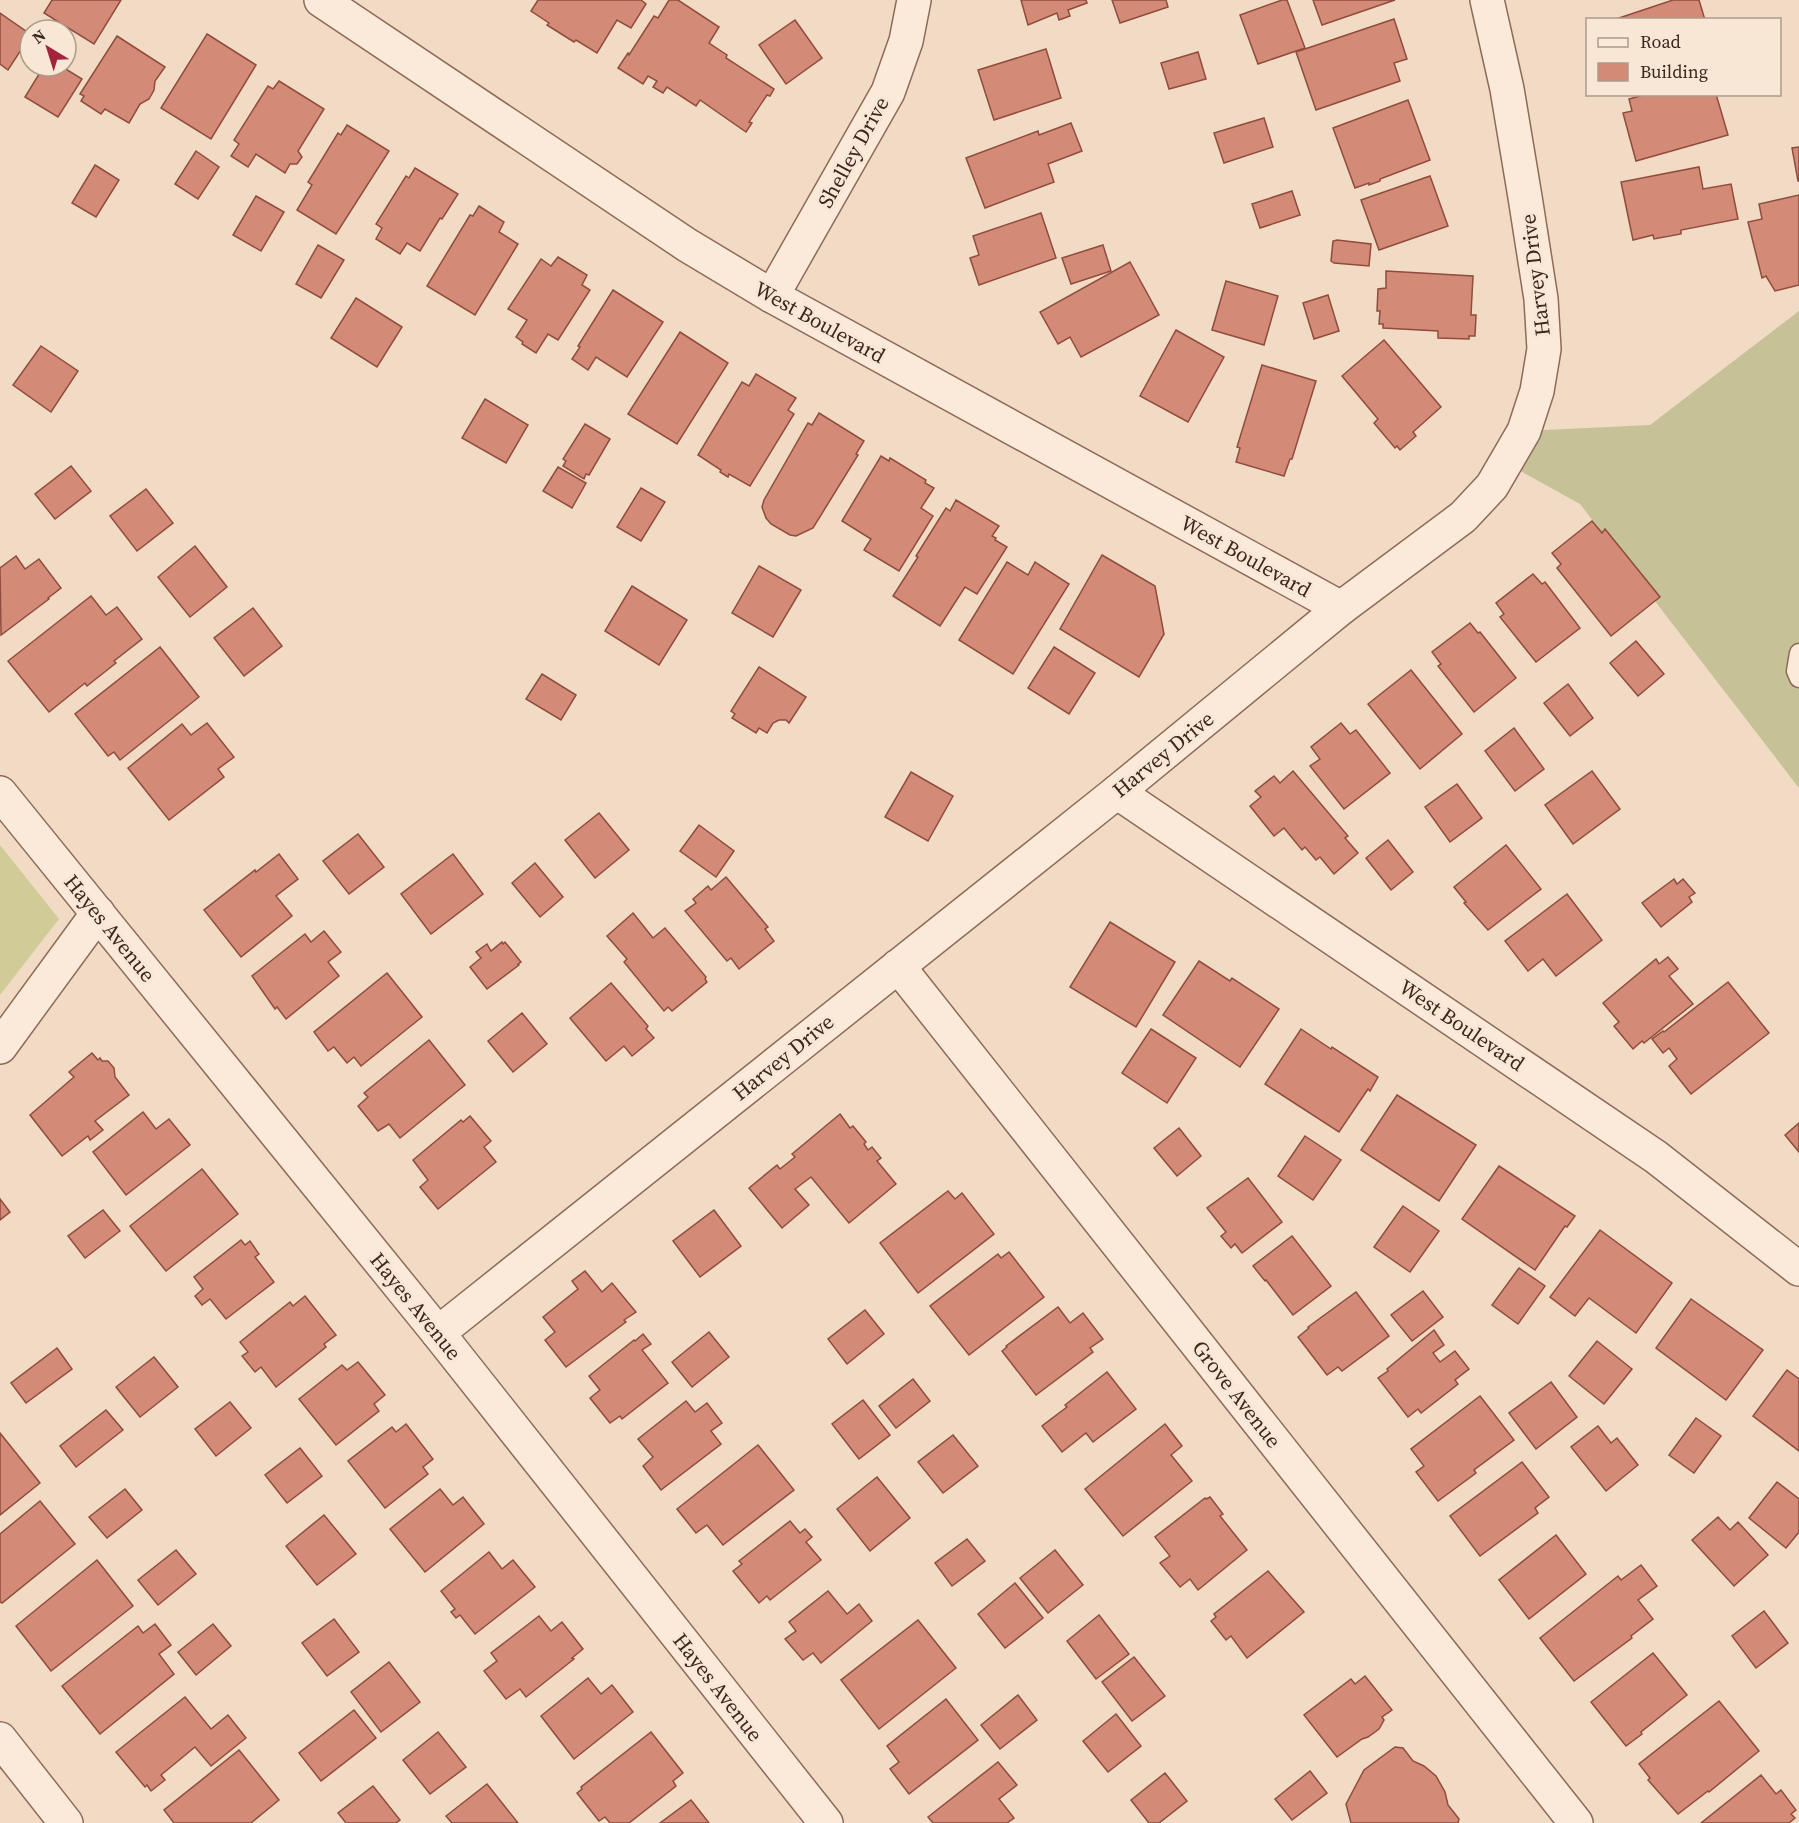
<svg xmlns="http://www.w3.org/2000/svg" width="1799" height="1823" font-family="'Source Serif 4',serif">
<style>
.green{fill:#d1cc97}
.cemetery{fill:#c6c197}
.building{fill:#d38a77;stroke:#904c3c;stroke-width:1.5}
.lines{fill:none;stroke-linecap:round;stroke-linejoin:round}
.service-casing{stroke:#8e6a59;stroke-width:21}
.minor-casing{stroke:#8e6a59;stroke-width:36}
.service{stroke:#fbead9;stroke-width:18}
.minor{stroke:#fbead9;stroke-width:33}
.labels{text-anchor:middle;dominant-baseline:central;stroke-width:6;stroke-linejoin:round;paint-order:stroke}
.street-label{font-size:21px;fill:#3d261e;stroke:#f8e7d5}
</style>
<rect width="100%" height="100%" fill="#f2dbc4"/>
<!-- green -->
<path class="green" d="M0,845l59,74 -59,76z"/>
<!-- cemetery -->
<path class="cemetery" d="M1799,311v477l-219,-284 -74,-41 18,-32 126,-6z"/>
<!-- building -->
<g class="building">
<path d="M52,0h69l-27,44 -50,-31z"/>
<path d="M538,0h103l5,4 -15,24 -14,-8 -20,33 -21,-13 -2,2 -27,-17 2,-2 -18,-12z"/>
<path d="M669,0h9l41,27 -10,16 18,12 -1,3 48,31 -4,7 -3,-1 -18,27 3,1 -6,9 -46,-32 -4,6 -29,-19 -4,6 -10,-6 4,-6 -9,-5 -5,8 -25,-16 10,-15 1,2 25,-39 4,2z"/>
<path d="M1021,0h65l1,3 -19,7 2,6 -11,4 -2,-7 -29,12z"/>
<path d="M1112,0h54l2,7 -48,16z"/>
<path d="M1282,0h5l18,48 -47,16 -18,-49z"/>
<path d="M1313,0h82l-73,25z"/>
<path d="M1673,0h26l6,20h-92z"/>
<path d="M0,13l30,21v2l-22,34 -8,-6z"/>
<path d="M1394,19l13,40 -13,4 6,18 -84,29 -20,-58z"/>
<path d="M795,20l27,38 -36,26 -27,-39z"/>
<path d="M207,34l49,31 -45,74 -50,-31z"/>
<path d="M117,36l48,31 -10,14 -1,9 -5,9 -9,5 -11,19 -24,-14 -4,5 -20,-13 3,-5 -4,-2z"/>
<path d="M1046,49l15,49 -67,22 -16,-50z"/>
<path d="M1198,52l8,27 -37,10 -8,-26z"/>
<path d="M44,66h17l21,13 -24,38 -33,-20z"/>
<path d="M279,81l45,28 -26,42 4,6 -5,7h-7l-5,9 -29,-19 -8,13 -17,-11 8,-12 -5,-4 34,-54 5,3z"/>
<path d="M1647,94h69l12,41 -92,26 -13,-48 9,-2 -3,-12z"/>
<path d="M1408,100l22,60 -50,19v2l-11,4v-2l-14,5 -22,-60z"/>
<path d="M1264,118l9,29 -49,16 -10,-30z"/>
<path d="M1071,123l11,28 -34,13 6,18 -69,26 -19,-50 72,-27 1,4z"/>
<path d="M347,125l42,26 -53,83 -39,-24 15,-25 -4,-3 30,-49 3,2z"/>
<path d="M1799,147v34h-1l-6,-33z"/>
<path d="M196,151l23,16 -21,32 -23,-15z"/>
<path d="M95,165l24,15 -23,37 -24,-14z"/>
<path d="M1699,167l4,22 28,-5 7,35 -57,11v4l-27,5 -1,-4 -20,5 -12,-58z"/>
<path d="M415,168l43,26 -16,25 -2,-1 -20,33 -13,-8 -7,11 -24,-15 6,-11 -6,-4 30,-48 3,2z"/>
<path d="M1430,176l18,50 -69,24 -18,-50z"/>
<path d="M1292,191l8,24 -40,13 -8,-24z"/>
<path d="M1799,195v90l-24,6 -9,-15 -4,2 -14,-56 14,-3 -3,-15z"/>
<path d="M256,196l28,16 -23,39 -28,-16z"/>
<path d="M479,206l25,16 -5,10 19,12 -43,71 -48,-29 43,-71 3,1z"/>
<path d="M1041,213l15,45 -77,27 -9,-27 9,-3 -6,-19z"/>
<path d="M1337,240l34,4 -2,22 -35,-3 -3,-2 2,-20z"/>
<path d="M318,245l26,15 -23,38 -25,-14z"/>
<path d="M1103,245l8,26 -40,13 -9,-26z"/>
<path d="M558,257l29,18 -5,10 8,5 -32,50 -10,-6 -12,19 -14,-9 1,-2 -7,-5 11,-17 -19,-11 33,-50 10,7z"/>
<path d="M1130,262l29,53 -78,42 -11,-20 -12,7 -18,-32z"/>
<path d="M1386,271l87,5 -2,39h5l-1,21h-6v3l-31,-1v-7l-55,-3v-4h-4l1,-13h-3l1,-22 8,-1z"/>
<path d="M1226,281l52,15 -14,49 -52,-15z"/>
<path d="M613,290l50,32 -36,55 -31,-20 -8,13 -16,-11 8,-12 -2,-1z"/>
<path d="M1328,295l11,36 -25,8 -11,-36z"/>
<path d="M356,298l46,29 -25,40 -46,-29z"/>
<path d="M1176,330l48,27 -36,65 -48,-26z"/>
<path d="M680,332l48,31 -51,81 -49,-30z"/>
<path d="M1384,340l57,67 -28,25 3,4 -16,14 -3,-4 -2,2 -21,-25 4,-4 -36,-43z"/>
<path d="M41,346l37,25 -27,41 -38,-27z"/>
<path d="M1262,365l54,16 -24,78h-2l-6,17 -48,-14 4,-14 -3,-1z"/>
<path d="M756,374l40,24 -8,12 6,4 -44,72 -21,-12 -1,3 -8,-5 1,-2 -23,-15 44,-73 7,4z"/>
<path d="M485,399l43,26 -22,38 -44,-25z"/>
<path d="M819,413l45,28 -8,13 2,1 -45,73 -17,8 -6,-1 -19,-11 -5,-6 -4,-11 2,-7 44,-77 4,2z"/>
<path d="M585,424l25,15 -21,36 -3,-1 -2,5 -21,-13 3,-5 -3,-2z"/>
<path d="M881,456l8,5 1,-3 36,22 -1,3 9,5 -13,20 12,8 -34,55 -35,-21 7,-11 -29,-18z"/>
<path d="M71,466l20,25 -36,28 -20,-25z"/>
<path d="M558,467l28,16 -14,25 -29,-17z"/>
<path d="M641,488l24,14 -24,39 -24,-14z"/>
<path d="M146,489l27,34 -36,28 -27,-35z"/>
<path d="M956,500l43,26 -7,10 4,2 -1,2 12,7 -30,47 -12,-7 -25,39 -47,-30 25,-39 -2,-1 30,-48 4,3z"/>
<path d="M1592,521l10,12 3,-4 55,68 -49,39 -54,-68 4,-4 -9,-11z"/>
<path d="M195,546l32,41 -37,30 -32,-40z"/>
<path d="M1102,555l53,31 9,48 -25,43 -79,-48z"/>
<path d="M16,556l9,13 14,-10 22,29 -13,10 1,1 -48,36 -1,-67z"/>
<path d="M1007,562l21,13 7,-13 34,22 -56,90 -54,-34z"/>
<path d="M759,566l42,24 -28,47 -41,-24z"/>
<path d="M1533,574l9,10 3,-2 35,46 -44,34 -36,-45 4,-3 -8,-11z"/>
<path d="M632,586l55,34 -28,45 -54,-34z"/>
<path d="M91,596l15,19 11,-8 25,32 -28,22 2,2 -29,23 -2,-3 -36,29 -41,-51z"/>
<path d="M253,608l29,38 -38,30 -30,-38z"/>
<path d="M1470,623l8,10 2,-1 36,46 -42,34 -36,-46 3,-2 -9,-12z"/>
<path d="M1636,641l28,33 -26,22 -28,-33z"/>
<path d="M160,647l39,50 -79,63 -6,-8 -6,4 -33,-42z"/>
<path d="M1054,647l41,26 -26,41 -41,-26z"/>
<path d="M759,667l47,30 -17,26 -3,-3h-7l-6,3 -6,10 -8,-5 -3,5 -24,-15 3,-4 -4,-3z"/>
<path d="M1411,670l51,64 -42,35 -52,-65z"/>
<path d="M542,674l34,21 -15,25 -35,-21z"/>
<path d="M1568,684l25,34 -23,18 -26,-33z"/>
<path d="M207,723l27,34 -16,12 6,8 -55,43 -41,-52 54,-44 9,11z"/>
<path d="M1341,723l9,11 6,-4 34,43 -46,36 -34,-43 10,-7 -9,-12z"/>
<path d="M1514,728l30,41 -29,22 -30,-40z"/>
<path d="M1293,771l55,65 -3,2 13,15 -24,21 -14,-17 -4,3 -11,-13 -3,3 -18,-22 -10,8 -24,-30 11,-9 -6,-6 19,-15 6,7z"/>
<path d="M1592,771l28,38 -47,35 -28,-39z"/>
<path d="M911,772l42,24 -25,45 -43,-24z"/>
<path d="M1457,784l25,34 -32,24 -25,-35z"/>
<path d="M599,813l30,37 -34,28 -30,-38z"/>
<path d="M699,825l35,26 -18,26 -36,-26z"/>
<path d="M358,834l26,33 -35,27 -26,-33z"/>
<path d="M1388,840l25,32 -22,18 -25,-32z"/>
<path d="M1506,845l35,44 -53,41 -24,-27 2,-1 -12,-15z"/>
<path d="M279,854l19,25 -22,17 16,20 -51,41 -37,-47 51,-40 1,2z"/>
<path d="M453,854l30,40 -52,40 -30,-40z"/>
<path d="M535,863l28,34 -23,20 -28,-34z"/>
<path d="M726,877l42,50 -3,2 9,12 -35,28 -8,-11 -4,3 -42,-50 11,-8 -3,-4 15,-13 3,4z"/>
<path d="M1674,879l3,5 6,-5 12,14 -6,4 3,5 -31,25 -19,-24z"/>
<path d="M1567,894l35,46 -46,36 -13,-17 -15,12 -23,-30z"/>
<path d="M633,913l20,25 12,-10 41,49 -1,2 2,3 -35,29 -4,-4 -4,4 -40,-49 3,-3 -20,-23z"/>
<path d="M1110,922l65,40 -39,65 -66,-40z"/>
<path d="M324,931l17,21 -13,10 11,14 -53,43 -9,-12 -2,2 -23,-33 53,-42 6,8z"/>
<path d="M502,942l1,2 2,-2 16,20 -3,2 1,1 -32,24 -17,-22 11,-9 -5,-6 11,-8 4,7z"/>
<path d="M1668,957l10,12 -9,7 24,28 -49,39 -2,-2 -9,8 -19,-23 5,-4 -16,-19 53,-44 3,5z"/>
<path d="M1199,961l31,20 2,-3 47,31 -39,58 -77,-52z"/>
<path d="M387,973l35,44 -61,49 -7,-9 -7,6 -13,-16 -6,4 -14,-19z"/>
<path d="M1728,982l41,51 -78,61 -22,-28 8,-7 -8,-11 -6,5 -11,-14 11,-8 1,1z"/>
<path d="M611,983l37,43 -2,3 8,9 -22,18 -8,-10 -18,15 -36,-43z"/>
<path d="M522,1013l25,31 -34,28 -25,-31z"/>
<path d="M1151,1029l45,29 -29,45 -45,-30z"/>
<path d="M1301,1029l30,20 1,-2 46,30 -8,14 -2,-2 -29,43 -74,-48z"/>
<path d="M429,1040l36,45 -65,53 -11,-14 -11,7 -20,-25 10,-9 -4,-4z"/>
<path d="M92,1053l6,7 2,-2 2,3h6l6,7 1,9 14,18 -34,26 8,9 -13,10 -2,-4 -26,20 -32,-41 44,-38 -5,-5z"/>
<path d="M1397,1095l79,50 -37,56 -78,-51z"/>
<path d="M143,1112l13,17 13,-10 21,26 -64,50 -33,-43z"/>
<path d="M840,1114l10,14 3,-2 13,16 -2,2 4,6 4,-3 9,11 -4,3 19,23 -47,39 -38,-46 -16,12 14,16 -27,23 -33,-40 28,-23 3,4 15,-12 -3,-3z"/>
<path d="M470,1116l21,25 -7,6 12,15 -58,47 -18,-22 8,-7 -15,-20 48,-40 2,2z"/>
<path d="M1799,1123v29l-14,-17z"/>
<path d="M1179,1128l22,28 -24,20 -23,-28z"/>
<path d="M1305,1136l36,24 -28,40 -35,-24z"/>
<path d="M1499,1166l76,50 -8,11 -2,-1 -30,44 -73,-51z"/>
<path d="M202,1169l36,45 -72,57 -36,-45z"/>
<path d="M1248,1178l34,44 -40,31 -7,-9 -4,4 -10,-12 5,-4 -19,-24z"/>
<path d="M948,1191l7,8 7,-6 32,41 -76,59 -38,-50z"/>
<path d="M0,1199l10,13 -10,8z"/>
<path d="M1403,1206l36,25 -29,41 -36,-25z"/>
<path d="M103,1210l17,21 -35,27 -17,-22z"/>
<path d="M714,1210l27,36 -41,31 -27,-36z"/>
<path d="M1600,1230l72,53 -36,50 -47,-35 -14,18 -25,-19z"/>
<path d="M1292,1236l39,50 -38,29 -27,-35 -1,1 -12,-15z"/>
<path d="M241,1240l4,5 5,-4 9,13 -4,3 19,25 -48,37 -16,-20 -8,6 -7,-9 8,-7 -9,-12z"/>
<path d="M1009,1252l35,45 -75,58 -39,-49 68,-52 3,4z"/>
<path d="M1519,1268l26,18 -27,38 -26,-19z"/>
<path d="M585,1271l17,21 10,-9 24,29 -12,8 2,2 -60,45 -21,-27 10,-8 -12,-15 35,-28 -6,-8z"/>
<path d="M1423,1291l20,26 -31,24 -21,-26z"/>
<path d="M1356,1292l33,44 -47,35 -4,-4 -11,8 -29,-38 11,-9 -1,-1z"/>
<path d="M305,1296l31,39 -12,9 2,3 -50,40 -15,-20 -6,5 -13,-16 6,-4 -8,-10 50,-40 3,4z"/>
<path d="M1691,1299l72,51 -37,50 -70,-52z"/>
<path d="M1058,1307l12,16 13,-10 20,26 -13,9 3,4 -57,43 -34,-44 5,-4 -1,-1z"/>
<path d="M865,1310l19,24 -37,30 -19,-25z"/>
<path d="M1434,1330l10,15 -11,8 7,9 15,-11 14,18 -14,11 3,4 -37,29 -3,-4 -10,8 -30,-39 10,-7 -1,-2z"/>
<path d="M709,1332l20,25 -37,30 -20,-25z"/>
<path d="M643,1334l8,10 -9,6 26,33 -46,36 -2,-3 -10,7 -20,-25 10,-8 -11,-14 45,-36 1,1z"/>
<path d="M1597,1341l35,28 -28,35 -35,-28z"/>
<path d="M57,1348l15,21 -46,34 -15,-20z"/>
<path d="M154,1357l24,30 -38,30 -24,-30z"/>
<path d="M358,1362l27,33 -11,9 5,7 -43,34 -37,-46 43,-34 5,5z"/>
<path d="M1787,1370l12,9v72l-46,-35z"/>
<path d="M1107,1372l29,37 -43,33 -7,-9 -24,19 -20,-26 25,-19 -2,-2z"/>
<path d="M913,1379l17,22 -34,27 -17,-22z"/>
<path d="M1551,1382l26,35 -41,32 -27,-36z"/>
<path d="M1480,1396l34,44 -40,30 2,3 -38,28 -22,-29 8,-6 -13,-17z"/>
<path d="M863,1400l27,35 -31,24 -27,-35z"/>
<path d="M686,1401l9,11 12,-9 15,20 -11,8 10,13 -60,46 -18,-24 10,-9 -15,-18z"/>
<path d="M230,1402l21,26 -35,28 -21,-27z"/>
<path d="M106,1410l17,20 -47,37 -16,-21z"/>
<path d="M1696,1418l25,18 -27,37 -25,-18z"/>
<path d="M406,1424l27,35 -10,8 5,7 -43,34 -37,-47 44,-34 4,5z"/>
<path d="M1165,1424l17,22 -11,9 21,26 -69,55 -38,-47z"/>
<path d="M1598,1426l13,17 6,-5 21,27 -32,26 -35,-44z"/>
<path d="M0,1433l40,50 -40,32z"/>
<path d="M953,1435l25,31 -35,27 -25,-31z"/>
<path d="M758,1445l36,45 -71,55 -16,-20 -11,8 -19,-24z"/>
<path d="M300,1448l22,28 -35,27 -22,-28z"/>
<path d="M1522,1462l27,35 -14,11 3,5 -58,43 -30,-40z"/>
<path d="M877,1477l33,41 -40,33 -33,-42z"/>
<path d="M1777,1482l22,17v33l-13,16 -37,-30z"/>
<path d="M125,1489l17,21 -35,28 -18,-21z"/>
<path d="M440,1489l13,16 10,-8 21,27 -59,48 -35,-43z"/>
<path d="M1210,1497l13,17 -3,2 27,34 -49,40 -8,-11 -10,8 -20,-24 10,-7 -15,-19 50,-39 1,1z"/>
<path d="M40,1501l35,43 -73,59 -2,-1v-68z"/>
<path d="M324,1515l32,39 -39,31 -31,-39z"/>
<path d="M1718,1517l12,13 8,-8 30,33 -34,31 -42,-46z"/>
<path d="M790,1521l10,12 5,-4 7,8 -6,5 15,18 -51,40 -3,-4 -8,7 -26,-32 9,-7 -3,-3z"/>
<path d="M1556,1535l30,39 -57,45 -30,-39z"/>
<path d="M967,1539l18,22 -33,25 -17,-23z"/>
<path d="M176,1550l20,24 -38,31 -20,-25z"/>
<path d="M1055,1550l28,35 -35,28 -28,-35z"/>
<path d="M489,1552l13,17 11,-9 22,27 -60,47 -15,-19 -4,3 -5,-6 4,-3 -14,-18z"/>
<path d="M97,1560l36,46 -82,65 -35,-45z"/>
<path d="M1641,1565l16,21 -19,14 15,19 -22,17 1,2 -58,43 -34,-43 78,-62 3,4z"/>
<path d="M1268,1571l36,41 -57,46 -16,-22 -5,4 -15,-19 5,-4 -2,-3z"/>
<path d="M1015,1583l28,35 -38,30 -27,-34z"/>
<path d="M828,1591l19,23 12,-10 13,17 -51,42 -8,-10 -10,7 -18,-21 11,-8 -7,-9z"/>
<path d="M1764,1611l24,32 -32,25 -24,-32z"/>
<path d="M1099,1615l30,39 -33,25 -29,-38z"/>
<path d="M539,1616l12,15 11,-9 21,27 -11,9 2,1 -48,38 -6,-8 -14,10 -22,-28 13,-10 -6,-8z"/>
<path d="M334,1619l25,33 -32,24 -25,-33z"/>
<path d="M918,1620l38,48 -77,61 -38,-49z"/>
<path d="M155,1624l16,21 -12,9 15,20 -74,60 -38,-48 76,-60 5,7z"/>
<path d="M213,1624l18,22 -35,29 -18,-23z"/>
<path d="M1653,1653l34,42 -46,37 1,2 -16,12 -35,-44z"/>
<path d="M1134,1657l31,39 -33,25 -30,-39z"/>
<path d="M389,1662l31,40 -39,30 -30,-40z"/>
<path d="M1365,1676l27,34 -10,7 2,3 -5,9 -11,8 -6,2 -25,18 -33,-42 47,-36 4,5z"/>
<path d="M588,1678l13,16 11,-9 21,27 -59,47 -33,-43z"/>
<path d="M1018,1695l19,25 -37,29 -19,-24z"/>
<path d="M185,1697l26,32 17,-14 18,23 -35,28 -16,-19 -34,28 4,5 -14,11 -4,-6 -2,2 -29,-35z"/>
<path d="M946,1699l32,41 -69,54 -19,-25 9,-7 -12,-16z"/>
<path d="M1719,1701l40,50 -50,41 -1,-1 -30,23 -30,-34 2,-2 -11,-14z"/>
<path d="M354,1710l22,28 -55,43 -22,-28z"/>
<path d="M1116,1714l25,32 -33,26 -25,-31z"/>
<path d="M438,1732l28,35 -36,27 -27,-34z"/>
<path d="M651,1732l32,41 -10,8 3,5 -47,37h-19l-5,-6 -6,4 -22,-28 5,-4 -1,-2z"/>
<path d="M1395,1747l8,1 10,13 11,5 12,10 9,16 3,13 11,14 -1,4h-107l-5,-19 18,-34z"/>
<path d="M239,1750l40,50 -28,23h-77l-10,-13z"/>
<path d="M998,1762l19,23 -18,14 15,19 -7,5h-74l-5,-6z"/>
<path d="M1310,1771l17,22 -35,27 -17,-21z"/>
<path d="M1165,1773l22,28 -28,22h-10l-18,-23z"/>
<path d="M1761,1775l15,19 5,-4 15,20 -5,4 4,4 -6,5h-88z"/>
<path d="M487,1784l31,39h-66l-6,-7z"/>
<path d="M373,1786l27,34 -4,3h-50l-8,-10z"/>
<path d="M691,1800l18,23h-49z"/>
</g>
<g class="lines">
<defs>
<path id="service" d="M1799,653l-3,18 3,7"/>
<g id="minor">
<path d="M321,0l366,245 85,51 569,312"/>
<path d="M772,296l116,-204 18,-51 8,-41"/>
<path d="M1117,792l539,365 143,112"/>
<path d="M0,793l438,540 388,490"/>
<path d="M898,966l678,857"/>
<path d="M0,1047l98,-134"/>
<path d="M438,1333l679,-541 224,-184 122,-91 29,-31 32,-55 13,-40 7,-42 -3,-50 -16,-102 -18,-108 -20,-89"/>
<path d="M0,1739l66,84"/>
</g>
</defs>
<!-- service casing -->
<use href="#service" class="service-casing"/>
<!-- minor casing -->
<use href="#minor" class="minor-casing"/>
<!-- service -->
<use href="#service" class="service"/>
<!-- minor -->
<use href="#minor" class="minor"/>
</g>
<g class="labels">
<!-- street labels -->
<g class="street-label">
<text transform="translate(853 152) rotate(-61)">Shelley Drive</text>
<text transform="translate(1535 275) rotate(-97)">Harvey Drive</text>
<text transform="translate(820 322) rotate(29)">West Boulevard</text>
<text transform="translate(1246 556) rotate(29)">West Boulevard</text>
<text transform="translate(1163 754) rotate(-39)">Harvey Drive</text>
<text transform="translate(110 928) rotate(51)">Hayes Avenue</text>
<text transform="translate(1462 1025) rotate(34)">West Boulevard</text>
<text transform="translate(783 1057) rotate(-39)">Harvey Drive</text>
<text transform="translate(416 1306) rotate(51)">Hayes Avenue</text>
<text transform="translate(1237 1394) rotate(52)">Grove Avenue</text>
<text transform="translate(718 1687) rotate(52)">Hayes Avenue</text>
</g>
</g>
<!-- legend -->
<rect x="1586" y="18" width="195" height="78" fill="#f8e7d5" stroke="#ad9a8c" stroke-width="1.5"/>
<rect x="1598" y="38" width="30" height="9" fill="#fbead9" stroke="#ad9a8c" stroke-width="1.5"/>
<text x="1640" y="48" font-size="18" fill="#3d261e">Road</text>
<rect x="1598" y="63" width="30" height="18" fill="#d38a77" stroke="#ad9a8c" stroke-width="1.5"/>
<text x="1640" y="78" font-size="18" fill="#3d261e">Building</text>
<!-- north arrow -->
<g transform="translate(48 48) rotate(322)"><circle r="28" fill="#f8e7d5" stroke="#ad9a8c" stroke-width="1.5"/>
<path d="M0-4.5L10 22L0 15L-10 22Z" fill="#a3233f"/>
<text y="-9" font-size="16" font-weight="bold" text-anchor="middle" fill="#3d261e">N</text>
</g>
</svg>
